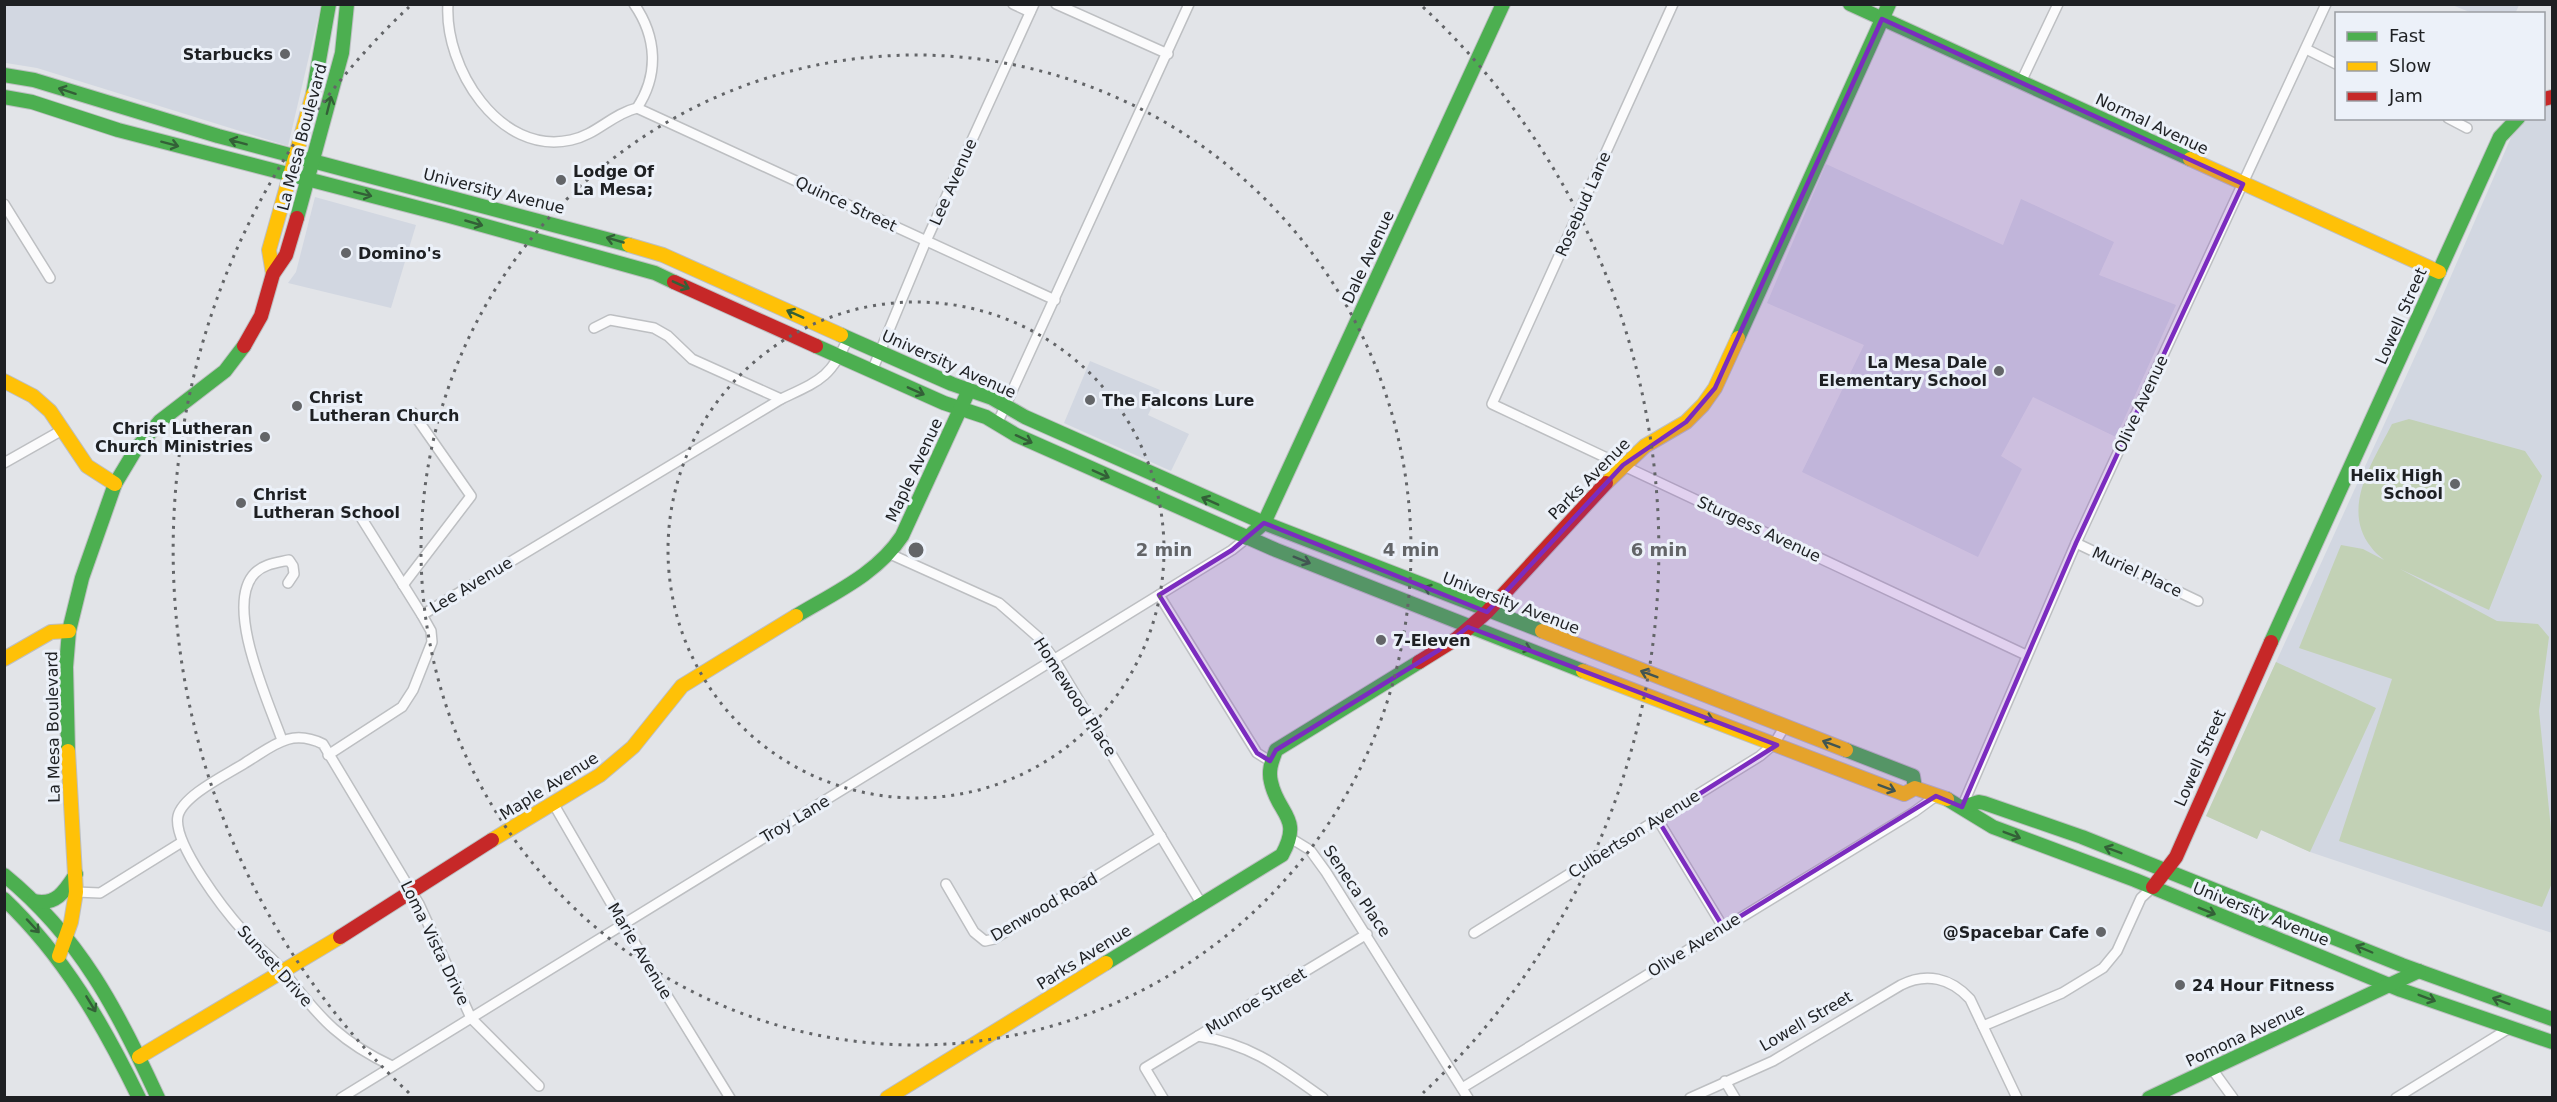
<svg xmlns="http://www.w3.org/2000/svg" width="2557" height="1102" font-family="'DejaVu Sans',sans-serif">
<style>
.built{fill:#d2d7e1}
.green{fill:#c2d1b5}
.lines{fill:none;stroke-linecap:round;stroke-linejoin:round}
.street-casing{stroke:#bdbfc2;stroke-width:12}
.fast-casing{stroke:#bdbfc2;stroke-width:16}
.slow-casing{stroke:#bdbfc2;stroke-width:16}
.jam-casing{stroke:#bdbfc2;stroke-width:16}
.street{stroke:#fbfbfc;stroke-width:9}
.fast{stroke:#4caf50;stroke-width:14}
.slow{stroke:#ffc107;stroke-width:14}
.jam{stroke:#c62828;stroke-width:14}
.oneway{stroke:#336037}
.marked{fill:#7b2cbf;fill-opacity:0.2;stroke:#7b2cbf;stroke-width:4.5;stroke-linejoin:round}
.ring{fill:none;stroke:#636568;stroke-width:3;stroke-dasharray:3 6}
.poi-dot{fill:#636568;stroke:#ecf1f9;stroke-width:2}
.labels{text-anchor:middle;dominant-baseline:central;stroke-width:6;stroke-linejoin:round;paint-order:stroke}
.poi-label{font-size:16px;font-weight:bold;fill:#1e2023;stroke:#ecf1f9;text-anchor:start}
.street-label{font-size:16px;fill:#1e2023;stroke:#ecf1f9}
.centre{fill:#636568;stroke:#ecf1f9;stroke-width:3}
.ring-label{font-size:18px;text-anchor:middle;font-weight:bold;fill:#636568;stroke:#ecf1f9;stroke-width:6;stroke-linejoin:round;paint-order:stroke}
</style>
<rect width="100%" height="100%" fill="#e2e4e8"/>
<!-- built -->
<g class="built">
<path d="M4,5h317l-33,141 -251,-78 -31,-5z"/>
<path d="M2452,5h67l-4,9 -43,-1z"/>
<path d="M2544,100l8,3v830l-242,-81 -49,-22 -4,9 -51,-23 232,-510 81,-187 25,-1z"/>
<path d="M1826,164l177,81 18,-46 93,43 -15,33 77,30 -60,132 -83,-40 -32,59 21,13 -44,88 -176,-85 62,-127 -97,-42z"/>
<path d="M315,197l101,28 -25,83 -103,-25 8,-11z"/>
<path d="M1090,361l70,29 -12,25 41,19 -18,37 -107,-48z"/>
</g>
<!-- green -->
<g class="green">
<path d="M2409,419l116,32 17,25 -53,134 -89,-41 97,52 41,3 11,13 -10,74 13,128v44l-10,24 -203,-66 53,-162 -93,-31 42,-103 22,4 21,11c-4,-4 -10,-8 -13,-13 -31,-39 3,-87 21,-123z"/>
<path d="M2276,662l100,46 -66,144 -49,-22 -4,9 -51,-23z"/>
</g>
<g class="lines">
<defs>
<g id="street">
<path d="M448,4c-4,63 51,152 123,136 25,-5 41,-26 66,-32 22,-33 20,-71 -3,-104"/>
<path d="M1013,4l17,8"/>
<path d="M1056,4l112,50"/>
<path d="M1673,4l-181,400 534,251"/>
<path d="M2306,49l30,15"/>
<path d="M2021,82l37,-78"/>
<path d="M637,108l418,192"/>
<path d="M2448,118l19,10"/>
<path d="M4,204l46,74"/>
<path d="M594,328l16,-8 44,8 14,8 24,23 89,40"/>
<path d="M872,371l54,-130 108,-237"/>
<path d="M997,424l192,-420"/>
<path d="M4,463l60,-34"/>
<path d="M2076,543l122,58"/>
<path d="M890,554l109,49 39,34 16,22 147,244"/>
<path d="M403,585l68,-89 -58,-83"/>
<path d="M1159,595l98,158 13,8"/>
<path d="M422,615l359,-216c38,-18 50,-21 67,-61"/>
<path d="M282,740c-13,-37 -59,-135 -27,-167 9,-9 21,-10 34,-13l4,6 1,8 -6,9"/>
<path d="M328,755l74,-48 11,-17 19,-48 -1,-11 -9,-16 -60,-96"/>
<path d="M553,803l70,121 107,174"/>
<path d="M1962,807l114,-264 250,-539"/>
<path d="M1658,820l65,107"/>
<path d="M1292,839l18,11 16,22 142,226"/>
<path d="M946,884l28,48 11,9 9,-2 167,-103"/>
<path d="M76,892l24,1 82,-51"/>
<path d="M1474,933l286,-177 14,-12 11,-18"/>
<path d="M1983,1026l79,-33 41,-25 14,-17 24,-53 12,-11"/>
<path d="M1198,1036c53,8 83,32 125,62"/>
<path d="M392,1066c-21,-10 -40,-21 -58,-37 -22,-19 -38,-43 -57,-65 -10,-11 -23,-20 -33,-32 -19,-21 -72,-89 -66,-116 5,-21 50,-42 67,-53 28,-17 45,-35 78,-19l96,160 52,114 68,68"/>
<path d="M2212,1069l21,29"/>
<path d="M1725,1081l10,17"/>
<path d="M1462,1088l452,-276 22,-16"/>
<path d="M341,1098l891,-548 15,-12"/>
<path d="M1163,1098l-18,-30 222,-134"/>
<path d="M1690,1098l83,-37 128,-76c25,-13 50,-7 69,14l47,99"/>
<path d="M2396,1098l112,-69"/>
</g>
<g id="fast">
<path d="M1850,4l340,155"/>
<path d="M4,75l30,5 184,56 411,109"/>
<path d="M313,94l16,-90"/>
<path d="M4,97l28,5 86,28 328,85 209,58 19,9"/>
<path d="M297,218l45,-165 5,-49"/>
<path d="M841,335l111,49 40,14 33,19 239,106 278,108"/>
<path d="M1738,338l151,-334"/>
<path d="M816,346l128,57 42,14 30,18 260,115 307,121"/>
<path d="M1247,538l17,-15 239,-519"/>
<path d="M796,616c38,-23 81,-42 106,-80l67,-146"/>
<path d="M2271,642l229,-505 18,-19"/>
<path d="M1846,750l67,26 2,12"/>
<path d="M68,751l-2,-84 3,-36 13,-53 33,-94 21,-35 24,-28 65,-50 19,-25"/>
<path d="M1947,799l46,28 142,53 266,110 151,52"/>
<path d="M1962,807l17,-5 5,1 98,34 320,128 150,54"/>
<path d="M4,875c76,62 114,136 154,223"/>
<path d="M4,899c60,57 99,125 135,199"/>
<path d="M34,901c22,5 31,-10 42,-27"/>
<path d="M1106,963l176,-108c21,-38 -4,-40 -11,-73 -3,-12 1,-21 5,-32l143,-88"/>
<path d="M2149,1098l270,-127"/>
</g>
<g id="slow">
<path d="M2190,159l249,113"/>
<path d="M629,245l34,10 178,80"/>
<path d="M273,274l-4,-24 44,-156"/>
<path d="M4,381l29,15 17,15 37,55 28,18"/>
<path d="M1606,483l39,-37 41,-24 17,-17 12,-17 23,-50"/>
<path d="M1542,631l304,119"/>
<path d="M4,659l47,-27 18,-1"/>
<path d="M1583,671l321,123 11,-6 32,11"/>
<path d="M492,840l108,-65 33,-28 49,-61 114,-70"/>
<path d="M59,956l12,-34 5,-30 -8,-141"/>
<path d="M139,1057l201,-120"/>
<path d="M887,1098l219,-135"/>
</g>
<g id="jam">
<path d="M2544,99l8,-2"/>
<path d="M674,282l142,64"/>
<path d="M244,346l17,-30 12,-42 13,-19 11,-37"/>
<path d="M1419,662l37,-23 31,-27 119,-129"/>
<path d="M2153,887l23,-30 95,-215"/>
<path d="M340,937l152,-97"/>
</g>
</defs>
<!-- street casing -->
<use href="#street" class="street-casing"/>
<!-- fast casing -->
<use href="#fast" class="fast-casing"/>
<!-- slow casing -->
<use href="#slow" class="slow-casing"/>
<!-- jam casing -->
<use href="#jam" class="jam-casing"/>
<!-- street -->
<use href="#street" class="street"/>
<!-- fast -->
<use href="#fast" class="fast"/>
<!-- slow -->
<use href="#slow" class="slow"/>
<!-- jam -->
<use href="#jam" class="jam"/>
</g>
<!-- one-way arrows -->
<defs><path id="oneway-shaft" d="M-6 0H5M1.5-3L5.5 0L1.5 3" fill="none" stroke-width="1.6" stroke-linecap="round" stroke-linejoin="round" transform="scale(1.5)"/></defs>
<g class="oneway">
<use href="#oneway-shaft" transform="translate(67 91) rotate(-162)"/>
<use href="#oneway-shaft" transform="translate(329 105) rotate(-76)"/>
<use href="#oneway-shaft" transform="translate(238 142) rotate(-165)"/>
<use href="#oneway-shaft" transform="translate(170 144) rotate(15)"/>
<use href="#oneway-shaft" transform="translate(363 194) rotate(14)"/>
<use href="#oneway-shaft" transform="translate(474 223) rotate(16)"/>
<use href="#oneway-shaft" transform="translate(615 240) rotate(-164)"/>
<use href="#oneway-shaft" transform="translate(681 285) rotate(24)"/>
<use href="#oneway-shaft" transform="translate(795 314) rotate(-156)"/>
<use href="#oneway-shaft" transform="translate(916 391) rotate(24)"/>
<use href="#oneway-shaft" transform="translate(1024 439) rotate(25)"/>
<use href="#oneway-shaft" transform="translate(1101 474) rotate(24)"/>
<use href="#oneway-shaft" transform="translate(1210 501) rotate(-156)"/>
<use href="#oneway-shaft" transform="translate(1302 560) rotate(22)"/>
<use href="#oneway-shaft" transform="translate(1432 590) rotate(-159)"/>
<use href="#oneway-shaft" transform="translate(1523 647) rotate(21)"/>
<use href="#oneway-shaft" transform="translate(1649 674) rotate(-159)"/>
<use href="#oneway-shaft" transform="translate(1705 717) rotate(21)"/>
<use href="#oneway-shaft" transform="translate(1831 744) rotate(-159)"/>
<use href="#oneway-shaft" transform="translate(1887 788) rotate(21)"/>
<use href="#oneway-shaft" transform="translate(2012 835) rotate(21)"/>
<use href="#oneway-shaft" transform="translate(2113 850) rotate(-159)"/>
<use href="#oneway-shaft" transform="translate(2207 911) rotate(22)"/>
<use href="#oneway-shaft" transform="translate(33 926) rotate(47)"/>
<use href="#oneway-shaft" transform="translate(2364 949) rotate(-157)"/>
<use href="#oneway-shaft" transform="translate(2427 998) rotate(21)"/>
<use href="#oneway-shaft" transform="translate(2501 1001) rotate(-160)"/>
<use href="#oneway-shaft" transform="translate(91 1004) rotate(59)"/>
</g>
<!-- marked area -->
<path class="marked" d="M1882,19l361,165 -167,359 -114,264 -26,-11 -213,131 -65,-107 119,-75 -309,-118 -29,23 -163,100 -6,11 -13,-8 -98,-158 73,-45 32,-27 223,89 136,-147 63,-43 29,-34z"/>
<!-- distance rings -->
<g class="ring">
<circle cx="916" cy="550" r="248"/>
<circle cx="916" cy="550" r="495"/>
<path d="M409 1093A743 743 0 0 1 409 7M1423 7A743 743 0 0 1 1423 1093"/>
</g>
<!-- markers -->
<g class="poi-dot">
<circle cx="285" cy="54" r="6"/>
<circle cx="561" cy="180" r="6"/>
<circle cx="346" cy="253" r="6"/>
<circle cx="1999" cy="371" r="6"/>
<circle cx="1090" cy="400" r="6"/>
<circle cx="297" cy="406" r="6"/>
<circle cx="265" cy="437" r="6"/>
<circle cx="2455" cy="484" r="6"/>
<circle cx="241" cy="503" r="6"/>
<circle cx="1381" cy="640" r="6"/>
<circle cx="2101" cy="932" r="6"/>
<circle cx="2180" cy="985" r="6"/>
</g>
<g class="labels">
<!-- poi labels -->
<g class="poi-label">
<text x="273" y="54" text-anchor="end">Starbucks</text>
<text x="573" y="171">Lodge Of<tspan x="573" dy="18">La Mesa;</tspan></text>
<text x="358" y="253">Domino's</text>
<text x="1987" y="362" text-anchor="end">La Mesa Dale<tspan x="1987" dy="18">Elementary School</tspan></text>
<text x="309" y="397">Christ<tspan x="309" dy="18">Lutheran Church</tspan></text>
<text x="1102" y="400">The Falcons Lure</text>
<text x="253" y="428" text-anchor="end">Christ Lutheran<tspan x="253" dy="18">Church Ministries</tspan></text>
<text x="2443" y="475" text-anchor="end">Helix High<tspan x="2443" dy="18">School</tspan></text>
<text x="253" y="494">Christ<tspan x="253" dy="18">Lutheran School</tspan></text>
<text x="1393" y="640">7-Eleven</text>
<text x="2089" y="932" text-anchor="end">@Spacebar Cafe</text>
<text x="2192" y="985">24 Hour Fitness</text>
</g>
<!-- street labels -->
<g class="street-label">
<text transform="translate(2152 124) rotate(25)">Normal Avenue</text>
<text transform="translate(302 137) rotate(-75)">La Mesa Boulevard</text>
<text transform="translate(953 182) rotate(-66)">Lee Avenue</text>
<text transform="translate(494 191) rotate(14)">University Avenue</text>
<text transform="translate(846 204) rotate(25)">Quince Street</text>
<text transform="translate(1583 204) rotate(-66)">Rosebud Lane</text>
<text transform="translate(1368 257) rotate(-65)">Dale Avenue</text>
<text transform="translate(2401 316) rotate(-66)">Lowell Street</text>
<text transform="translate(949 364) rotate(24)">University Avenue</text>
<text transform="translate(2141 404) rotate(-65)">Olive Avenue</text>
<text transform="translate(914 470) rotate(-65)">Maple Avenue</text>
<text transform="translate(1589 479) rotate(-45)">Parks Avenue</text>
<text transform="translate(1759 529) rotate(25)">Sturgess Avenue</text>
<text transform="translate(2137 572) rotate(25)">Muriel Place</text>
<text transform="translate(471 585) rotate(-31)">Lee Avenue</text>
<text transform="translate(1511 603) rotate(21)">University Avenue</text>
<text transform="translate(1075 697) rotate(57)">Homewood Place</text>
<text transform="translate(53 727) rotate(-91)">La Mesa Boulevard</text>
<text transform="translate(2200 758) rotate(-66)">Lowell Street</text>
<text transform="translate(549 786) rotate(-32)">Maple Avenue</text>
<text transform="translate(795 819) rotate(-31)">Troy Lane</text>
<text transform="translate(1634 834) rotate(-32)">Culbertson Avenue</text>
<text transform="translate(1357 891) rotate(56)">Seneca Place</text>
<text transform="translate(1044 907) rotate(-30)">Denwood Road</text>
<text transform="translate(2261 914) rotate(22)">University Avenue</text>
<text transform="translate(435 943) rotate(64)">Loma Vista Drive</text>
<text transform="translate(1694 945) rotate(-32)">Olive Avenue</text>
<text transform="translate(640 951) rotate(59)">Marie Avenue</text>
<text transform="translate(1084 957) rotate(-32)">Parks Avenue</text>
<text transform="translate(275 966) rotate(48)">Sunset Drive</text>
<text transform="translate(1256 1001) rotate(-31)">Munroe Street</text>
<text transform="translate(1806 1021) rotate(-30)">Lowell Street</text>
<text transform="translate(2245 1035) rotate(-25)">Pomona Avenue</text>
</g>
</g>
<circle cx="916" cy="550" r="9" class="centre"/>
<g class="ring-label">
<text x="1164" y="556">2 min</text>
<text x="1411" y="556">4 min</text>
<text x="1659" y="556">6 min</text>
</g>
<!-- border -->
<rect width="2557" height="1102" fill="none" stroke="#1e2023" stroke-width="12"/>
<!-- legend -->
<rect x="2335" y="12" width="210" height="108" fill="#ecf1f9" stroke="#9a9da3" stroke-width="1.5"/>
<rect x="2347" y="32" width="30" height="9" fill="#4caf50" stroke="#9a9da3" stroke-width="1.5"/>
<text x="2389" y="42" font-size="18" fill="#1e2023">Fast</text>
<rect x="2347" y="62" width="30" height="9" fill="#ffc107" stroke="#9a9da3" stroke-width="1.5"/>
<text x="2389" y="72" font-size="18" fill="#1e2023">Slow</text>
<rect x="2347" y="92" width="30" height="9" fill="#c62828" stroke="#9a9da3" stroke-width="1.5"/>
<text x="2389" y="102" font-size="18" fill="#1e2023">Jam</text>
</svg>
